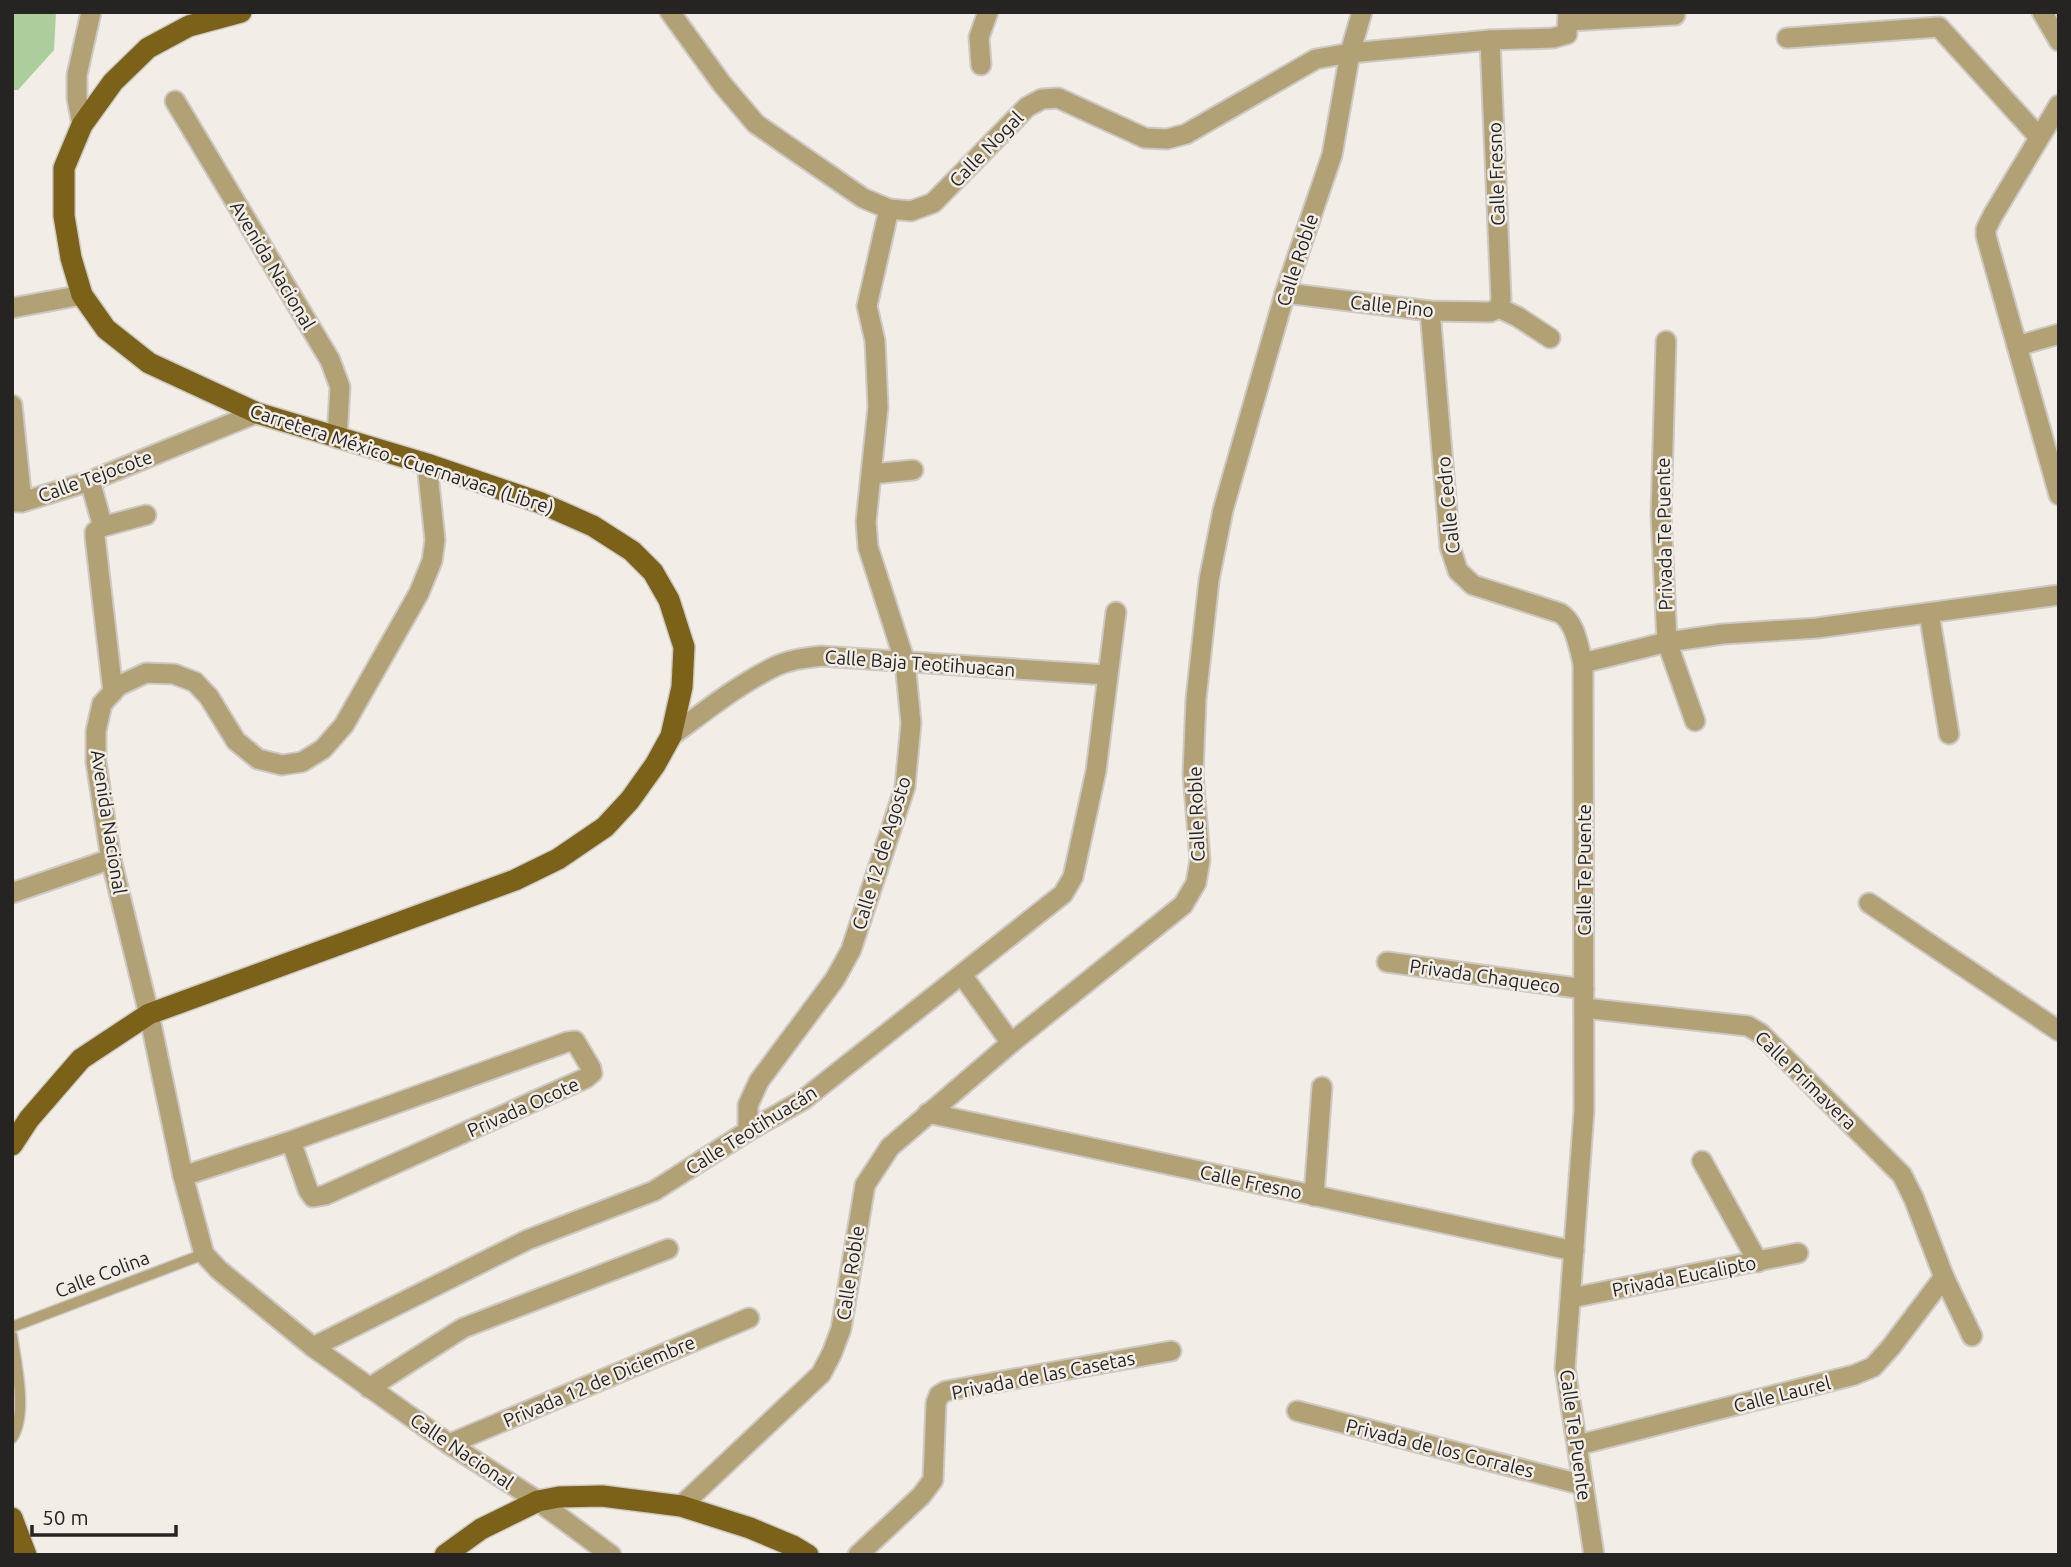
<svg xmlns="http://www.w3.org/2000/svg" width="2071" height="1567" font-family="Ubuntu,sans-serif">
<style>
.green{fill:#accd9c}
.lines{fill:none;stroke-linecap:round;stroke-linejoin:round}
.lane-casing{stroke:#cdc9c4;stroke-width:13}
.street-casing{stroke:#cdc9c4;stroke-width:23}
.primary-casing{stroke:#cdc9c4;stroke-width:24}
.lane{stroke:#b3a176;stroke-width:10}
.street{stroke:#b3a176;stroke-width:19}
.primary{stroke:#7c6118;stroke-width:21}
.labels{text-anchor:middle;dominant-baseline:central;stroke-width:5;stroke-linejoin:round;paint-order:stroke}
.street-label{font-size:19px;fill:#262422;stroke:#f2ede7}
</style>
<rect width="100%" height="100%" fill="#f2ede7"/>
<!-- green -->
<path class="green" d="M12,12h44l-2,38 -36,40h-6z"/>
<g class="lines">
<defs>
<g id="lane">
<path d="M12,1327l192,-73"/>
<path d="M12,1336c4,29 16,77 0,102"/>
</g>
<g id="street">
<path d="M670,12l52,72 34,40 107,74 26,11 22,2 22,-8 94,-96 15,-8 16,-1 87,40 22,1 19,-5 130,-75 34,-6 140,-13 63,-2 14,-4 1,-22"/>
<path d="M2042,12l17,29"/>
<path d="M1569,21l106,-6"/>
<path d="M1787,38l152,-11 100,110"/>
<path d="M1490,40l11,259 -2,9"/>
<path d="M981,65l-2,-28 9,-25"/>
<path d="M175,101l155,259 10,27 -3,51"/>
<path d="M2059,105l-66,110 -7,14v7l73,259"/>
<path d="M82,125l-5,-27v-23l14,-63"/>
<path d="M1285,293l145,18 60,1 9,-4"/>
<path d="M12,308l70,-13"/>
<path d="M1499,308l19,9 32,21"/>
<path d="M1430,311l20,236 8,24 15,14 87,28c16,10 18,33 23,50l1,448 -19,257 29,187"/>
<path d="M1666,341l-5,174 6,127 28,79"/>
<path d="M2017,346l42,-12"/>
<path d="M12,405l10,97"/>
<path d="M427,464l8,76 -3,21 -13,32 -75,132 -21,24 -21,13 -20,3 -24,-6 -22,-18 -27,-44 -14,-15 -21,-8 -28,-1 -28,13 -16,18 -6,27v31l15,97 38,155 34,162 21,78 15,16 94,77 136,97 89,57 73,54"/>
<path d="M872,474l41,-4"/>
<path d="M90,481l11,39v7l-6,5v5l18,155"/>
<path d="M12,502h10l68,-21 167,-68"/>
<path d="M101,527l45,-12"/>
<path d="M1929,613l20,121"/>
<path d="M1583,663l84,-21 56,-8 94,-6 242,-33"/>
<path d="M671,736c33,-24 65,-50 101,-68 15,-8 32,-10 49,-12l286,19"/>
<path d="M12,893l99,-34"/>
<path d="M1869,903l190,128"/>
<path d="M1387,962l197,27"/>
<path d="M962,975l49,68"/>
<path d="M1584,1008l164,18 12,7 142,142 12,24 30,78 28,59"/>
<path d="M928,1113l646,138"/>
<path d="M748,1131v-26l11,-24 76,-102 16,-29 54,-163 6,-64 -6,-61 -37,-115 -2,-25 12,-115 -3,-66 -8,-35 22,-97"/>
<path d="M1702,1161l56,101"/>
<path d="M183,1176l108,-35 276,-99 8,-1 16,27 1,5 -6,5 -261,117 -12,2 -5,-7 -17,-49"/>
<path d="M1314,1196l8,-109"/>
<path d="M1571,1298l227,-45"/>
<path d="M313,1347l214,-107 127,-49 94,-60 55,-31 260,-206 10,-17 23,-106 20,-159"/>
<path d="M369,1388l94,-60 205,-79"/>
<path d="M1297,1411l286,74"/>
<path d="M449,1444l300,-126"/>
<path d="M1578,1445l276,-70 19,-8 18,-20 53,-70"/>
<path d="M681,1506l140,-132 11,-21 9,-24 24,-144 25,-38 121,-104 172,-138 13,-22 4,-23 -7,-86 3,-75 13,-119 14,-70 62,-217 47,-138 18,-102 12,-41"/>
<path d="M858,1555l63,-59 12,-16 3,-77 3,-8 7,-4 225,-40"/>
</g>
<g id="primary">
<path d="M12,1145l17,-26 52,-60 68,-45 366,-134 43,-21 47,-32 25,-27 25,-35 16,-29 11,-49 2,-40 -15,-47 -16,-28 -21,-21 -39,-25 -52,-23 -114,-39 -170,-51 -108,-50 -43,-34 -24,-34 -11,-37 -7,-42v-48l18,-43 31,-43 35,-34 41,-22 52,-14"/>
<path d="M12,1518l14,37"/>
<path d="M445,1555l36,-26 57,-28 21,-4 43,-1 79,10 69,22 43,18 15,9"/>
</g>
</defs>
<!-- lane casing -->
<use href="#lane" class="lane-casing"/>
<!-- street casing -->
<use href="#street" class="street-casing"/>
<!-- primary casing -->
<use href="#primary" class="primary-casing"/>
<!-- lane -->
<use href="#lane" class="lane"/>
<!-- street -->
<use href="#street" class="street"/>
<!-- primary -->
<use href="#primary" class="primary"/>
</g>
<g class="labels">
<!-- street labels -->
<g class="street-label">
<text transform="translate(986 149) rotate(-46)">Calle Nogal</text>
<text transform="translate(1496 174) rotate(-92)">Calle Fresno</text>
<text transform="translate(1297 260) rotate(-72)">Calle Roble</text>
<text transform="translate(273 265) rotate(59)">Avenida Nacional</text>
<text transform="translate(1392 306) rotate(6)">Calle Pino</text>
<text transform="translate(402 459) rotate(18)">Carretera México - Cuernavaca (Libre)</text>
<text transform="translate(95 476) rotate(-20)">Calle Tejocote</text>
<text transform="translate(1448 505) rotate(-96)">Calle Cedro</text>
<text transform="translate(1664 534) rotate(-91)">Privada Te Puente</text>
<text transform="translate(920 663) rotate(4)">Calle Baja Teotihuacan</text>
<text transform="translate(1196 814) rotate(-92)">Calle Roble</text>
<text transform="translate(109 822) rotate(81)">Avenida Nacional</text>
<text transform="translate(881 853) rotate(-73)">Calle 12 de Agosto</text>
<text transform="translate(1584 870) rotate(-90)">Calle Te Puente</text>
<text transform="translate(1485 976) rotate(8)">Privada Chaqueco</text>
<text transform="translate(1806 1080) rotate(44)">Calle Primavera</text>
<text transform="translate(523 1107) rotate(-24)">Privada Ocote</text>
<text transform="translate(751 1130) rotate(-32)">Calle Teotihuacán</text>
<text transform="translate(1251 1182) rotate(12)">Calle Fresno</text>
<text transform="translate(850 1273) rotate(-81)">Calle Roble</text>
<text transform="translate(102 1274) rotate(-21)">Calle Colina</text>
<text transform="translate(1684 1276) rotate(-11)">Privada Eucalipto</text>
<text transform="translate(1043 1375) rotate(-11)">Privada de las Casetas</text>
<text transform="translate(599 1381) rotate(-23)">Privada 12 de Diciembre</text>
<text transform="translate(1782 1394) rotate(-14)">Calle Laurel</text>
<text transform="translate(1576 1435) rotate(82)">Calle Te Puente</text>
<text transform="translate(1440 1448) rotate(14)">Privada de los Corrales</text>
<text transform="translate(462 1451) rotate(34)">Calle Nacional</text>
</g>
</g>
<!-- border -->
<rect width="2071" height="1567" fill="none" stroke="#262422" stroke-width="28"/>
<!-- scale -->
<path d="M32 1525v10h144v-10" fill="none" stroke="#262422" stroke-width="3.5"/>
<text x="42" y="1525" font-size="21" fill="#262422" stroke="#f2ede7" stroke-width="5" paint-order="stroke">50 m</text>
</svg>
